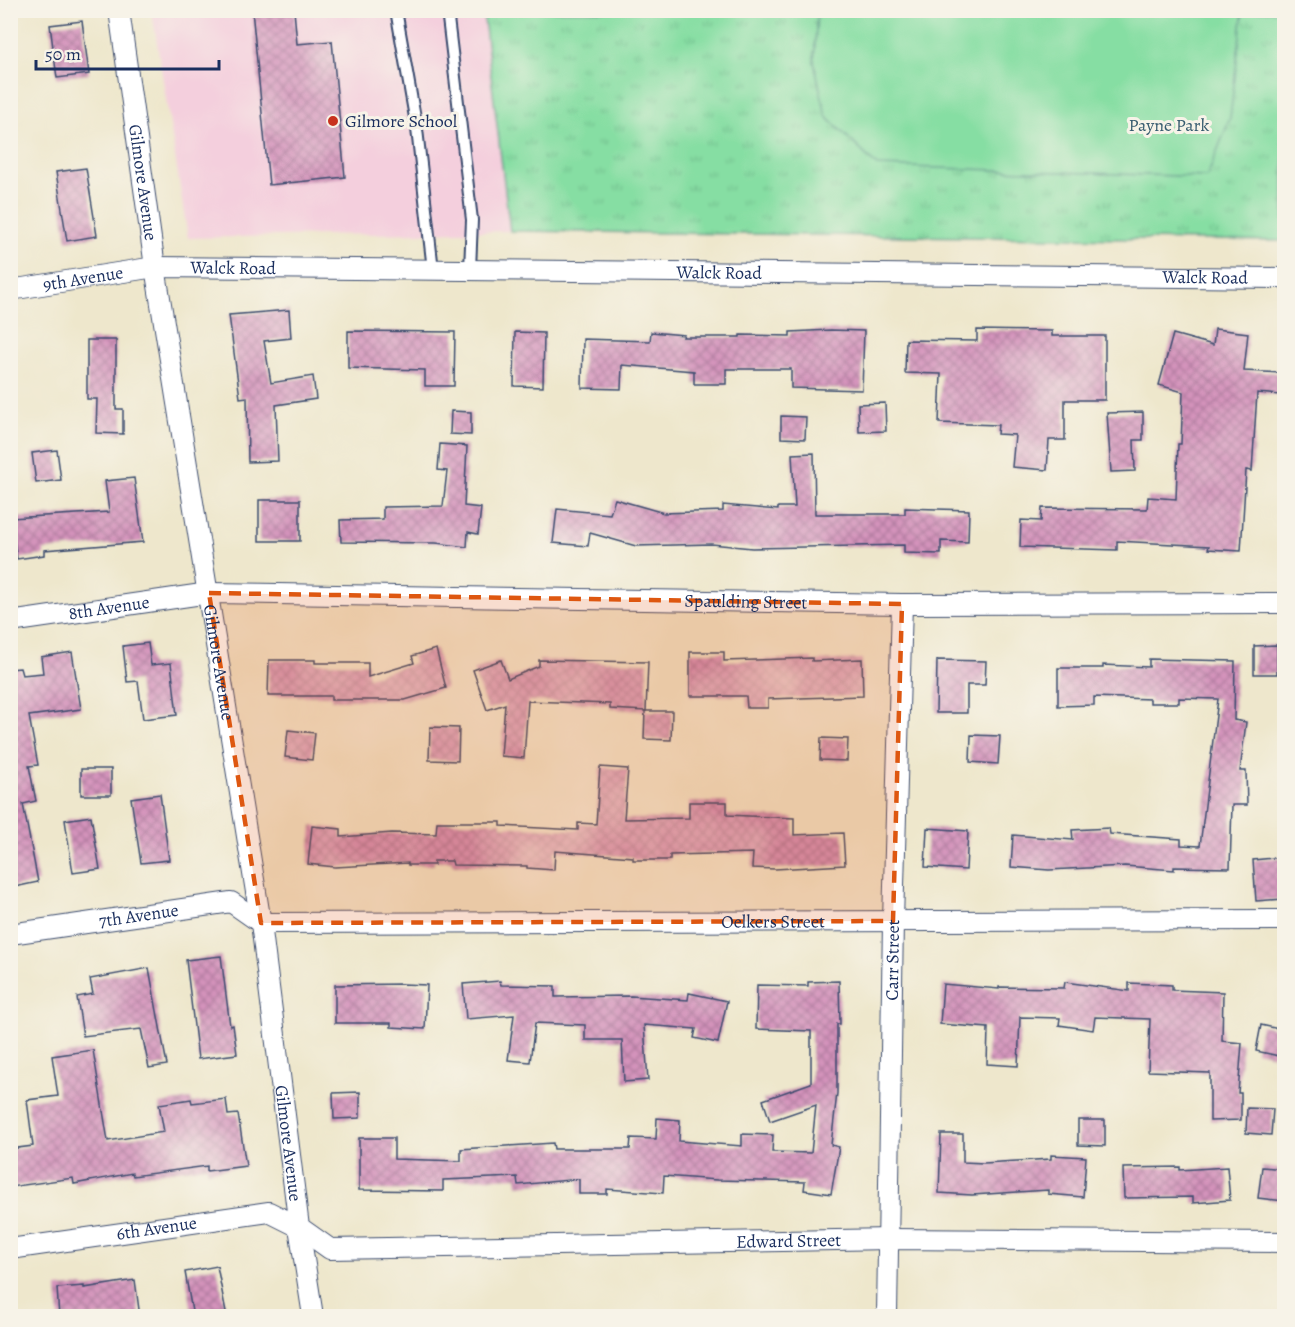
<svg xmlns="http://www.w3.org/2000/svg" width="1295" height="1327" font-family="Alegreya,serif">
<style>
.built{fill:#f4cfdd}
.park{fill:url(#park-tufts);stroke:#508680;stroke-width:1.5}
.pitch{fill:#86dea3;stroke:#508680;stroke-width:1.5}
.building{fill:url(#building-cross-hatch)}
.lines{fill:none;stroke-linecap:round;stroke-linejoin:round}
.lane-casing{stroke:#3b4b6e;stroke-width:14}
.street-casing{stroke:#3b4b6e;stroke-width:22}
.lane{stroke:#fff;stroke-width:10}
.street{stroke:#fff;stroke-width:20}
.marked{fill:#de5710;fill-opacity:0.2;stroke:#de5710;stroke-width:4.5;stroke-dasharray:12 8;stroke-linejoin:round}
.poi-dot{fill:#c8321e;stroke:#f7f3e8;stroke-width:2}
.labels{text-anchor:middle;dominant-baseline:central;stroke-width:6;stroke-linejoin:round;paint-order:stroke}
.poi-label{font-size:18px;fill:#1b2f5e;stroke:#f7f3e8;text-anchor:start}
.park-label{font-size:18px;fill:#365b6f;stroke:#f7f3e8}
.street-label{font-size:18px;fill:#1b2f5e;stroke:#f7f3e8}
</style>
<defs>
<pattern id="park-tufts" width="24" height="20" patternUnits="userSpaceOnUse" patternTransform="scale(1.5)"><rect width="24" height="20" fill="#86dea3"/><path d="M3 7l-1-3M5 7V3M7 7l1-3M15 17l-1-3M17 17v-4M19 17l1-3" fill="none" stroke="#73bf8f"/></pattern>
<pattern id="building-cross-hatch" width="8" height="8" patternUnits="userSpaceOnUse" patternTransform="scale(1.5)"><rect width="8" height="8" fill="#d493bb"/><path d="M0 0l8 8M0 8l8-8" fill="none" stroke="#ab789b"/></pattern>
</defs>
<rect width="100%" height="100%" fill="#f7f3e8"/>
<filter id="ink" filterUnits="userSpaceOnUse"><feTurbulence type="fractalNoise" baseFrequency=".0167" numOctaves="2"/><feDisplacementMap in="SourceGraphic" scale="12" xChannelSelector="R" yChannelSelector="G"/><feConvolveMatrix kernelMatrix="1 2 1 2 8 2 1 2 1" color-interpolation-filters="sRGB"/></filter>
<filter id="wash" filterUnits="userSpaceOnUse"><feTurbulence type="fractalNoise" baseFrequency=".008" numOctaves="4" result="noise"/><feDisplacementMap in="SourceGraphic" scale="24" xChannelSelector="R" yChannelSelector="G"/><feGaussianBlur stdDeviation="1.35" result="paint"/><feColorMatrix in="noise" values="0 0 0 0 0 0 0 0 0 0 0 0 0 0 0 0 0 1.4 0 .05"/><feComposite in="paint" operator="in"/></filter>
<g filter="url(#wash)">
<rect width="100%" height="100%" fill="#eee7cc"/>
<!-- built -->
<path class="built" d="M152,11h331l27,220 -322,7z"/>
<!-- park -->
<path class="park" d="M483,11h801v230l-774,-10z"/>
<!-- pitch -->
<path class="pitch" d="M817,11h426l-13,107 -23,59 -330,-11 -51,-50 -12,-54z"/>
<g id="blocks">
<!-- building -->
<g class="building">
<path d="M252,10h42l3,34 35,-3 13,136 -76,8z"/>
<path d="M82,21l7,53 -32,4 -7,-53z"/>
<path d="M86,168l11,68 -30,5 -11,-69z"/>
<path d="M289,310l2,28 -27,3 7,42 42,-7 3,23 -40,6 2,56 -30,1 -1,-65 -7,1 -11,-83z"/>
<path d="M1215,329l33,4 -4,38 38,2 -1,22 -24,-2 -5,78 -6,-1 -5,81 -33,-2 1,-3 -92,-5v9l-97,-3 1,-27 20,1 1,-13 105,1 1,-12 28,2 2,-55h3l2,-52 -24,-7 14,-51 40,11z"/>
<path d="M831,330l33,1 -2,59 -71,-2v-19h-65v15h-32v-13l-72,-6 -1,24 -39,-1 1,-49 67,2 1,-9 33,3 -1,2h57v-2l50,1v-4z"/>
<path d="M977,330l75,1v5h53v64h-40v40h-16l-2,30 -35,-3 3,-32 -18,-1 1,-9 -59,-2 2,-49 -36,-1 1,-33 71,1z"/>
<path d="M348,331l107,1 -1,54h-29v-16l-77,-2z"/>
<path d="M515,332l29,1 -1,54 -29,-1z"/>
<path d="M87,340h29v69h7v25l-27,-1 1,-34h-10z"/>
<path d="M885,403l1,28 -27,1 -1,-28z"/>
<path d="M451,411l20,1v23l-21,-1z"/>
<path d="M1143,412v28h-9l1,31 -24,1 -4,-59z"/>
<path d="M781,416l25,1 -1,22 -24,-1z"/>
<path d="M440,444l27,2 -3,60 17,2 -3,26 -10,-2 -1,15 -31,-4 -95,-1 -1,-22 43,-1v-12l60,-1 4,-35 -9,-1z"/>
<path d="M57,450l4,30 -25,3 -4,-30z"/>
<path d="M814,453l1,61h90v-6l64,2 -1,32 -27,-1v13l-37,-1v-8l-152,3 -41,-4 -75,2 -46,-13 -2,13 -35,-3 4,-34 53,5 5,-15 49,14 59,-2v-6l55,5v-3h17l-3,-53z"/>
<path d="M134,478l9,64 -99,8v5l-27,4 -6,-41 98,-6 -4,-31z"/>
<rect x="259" y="500" width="41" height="41"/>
<path d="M148,643l3,22 20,-2 6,52 -34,4 -5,-38 -11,1 -4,-36z"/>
<path d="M1277,645v29h-23v-28z"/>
<path d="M436,649l10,39 -41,12h-74v-4h-63l1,-36h46v3h53v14l46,-14 -2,-7z"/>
<path d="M72,652l9,57 -52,7 9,49 -9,1 7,35 -13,3 15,78 -28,6v-219l10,-1 2,7 21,-2 -2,-16z"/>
<path d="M690,652h34v9l88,-3v3l50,-2 1,37 -95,3v9h-21l-1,-12h-56z"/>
<path d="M1149,659l86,2 -1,59 12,2 -6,49h6l1,34h-15l-2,63 -56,-1v3l-49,-4 -76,4 -38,-3 2,-32 60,5 -1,-10 37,-2 1,6 71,5v6l19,1 18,-147 -39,-1v5h-29v-4l-56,-2v8l-36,1v-38h45v-3l46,2z"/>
<path d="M501,660l7,19 31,-13v-6l109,2 -2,49 -36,-2v-5l-82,-3 -4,57 -23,-2 4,-52 -18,6 -14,-40z"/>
<path d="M937,660l49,1 -1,24h-18v28h-31z"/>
<path d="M645,711h27l-1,29 -27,-1z"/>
<path d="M430,727l29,1 -1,33 -29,-1z"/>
<path d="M288,730l27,3 -3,27 -27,-3z"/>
<path d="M971,735l29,1 -2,28 -28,-2z"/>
<path d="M821,738l27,1 -1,22 -27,-1z"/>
<path d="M600,767l28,2 -4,50 65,-1v-16h38v13l67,3v17l49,-2 2,32 -70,4 -23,-1 1,-15 -83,2v5h-37v-3l-78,-6 -1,19 -27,-2v-2l-74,-1 -1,-4h-18v4h-26v-2l-73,4 -27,-3 4,-38 29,3v8l51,-4 44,1 1,-12h64v4l77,4v-7l18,1z"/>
<rect x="81" y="769" width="30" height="26"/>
<path d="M160,794l9,66 -28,3 -10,-65z"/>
<path d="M91,816l9,53 -27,4 -8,-53z"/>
<path d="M927,828l41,3 -2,39 -41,-3z"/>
<path d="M1284,857v42l-28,2 -3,-41z"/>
<path d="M221,956l9,70 3,-1 4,29 -39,5 -12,-99z"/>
<path d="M149,968l18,97 -18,3 -8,-39 -58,7 -6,-39 16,-3 -3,-15z"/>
<path d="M500,981l1,4 54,1v11l76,-1 57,4 1,-7 38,8 -9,42 -24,-5 2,-9 -52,-4 4,55 -24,2 -2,-42h-37v-15l-50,-2 -5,39 -22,-2 6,-45 -48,4 -3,-35z"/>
<path d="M839,981l1,43h-3v69l-6,52 8,2 -8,47 -27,-4 1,-8 -88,-2 -53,-4 -1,17 -56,-4v5h-28v-15l-61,6 -1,-8 -74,3v11l-84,-1v-52h35v21l67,2v-12l92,-6 1,6h76l1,-11 25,1 1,-21 23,2 -1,21 63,5v-12l31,1 -1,17 39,1 5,-48 -46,16 -7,-21 48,-17v-52l-55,-2 1,-44 51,1v-4z"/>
<path d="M1065,982l64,9v-8l43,2v5l51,2 -1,49 20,2 -4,50h3v27l-31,1v-48l-62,-2 2,-52 -55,-2 -2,13 -34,-5 1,-7 -40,-1 -2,49 -31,-2 1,-36 -48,-4 3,-40 56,5v-2l65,1z"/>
<path d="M402,984l25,1 -2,44 -34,-2v-4h-56v-38z"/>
<path d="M1261,1025l23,5 -5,26 -23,-5z"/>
<path d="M93,1050l15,91 56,-9 -5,-28 32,-5 1,4 34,-4 2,16 10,-1 8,52 -39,5v-5l-74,10 -1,-3 -58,11 -1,-6 -63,9v-38l23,-3 -6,-46 31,-4 -6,-40z"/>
<path d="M360,1092v26l-26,1 -1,-26z"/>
<path d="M1247,1108l26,1 -2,26 -25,-2z"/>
<path d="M1078,1120h27v26l-27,-1z"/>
<path d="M941,1134h22v28l21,1 67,-4v-4l35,2 -3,40 -35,-3v-4l-76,5 -33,-2z"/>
<path d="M1180,1167v3l47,-3 3,33 -37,3v-6l-69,1 -1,-30z"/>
<path d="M1262,1167l22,2v32l-26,-3z"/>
<path d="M217,1266l10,51h-34l-8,-45z"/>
<path d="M135,1280l5,37h-81l-2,-29 27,-2v2z"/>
</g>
</g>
</g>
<g filter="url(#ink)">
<use href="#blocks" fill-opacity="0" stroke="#3b4b6e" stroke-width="1.5"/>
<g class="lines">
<defs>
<g id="lane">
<path d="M396,10l21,119 16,141"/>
<path d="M447,10l25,210 -2,50"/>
</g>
<g id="street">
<path id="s1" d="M119,10l36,257 106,656 38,304 14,89"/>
<path id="s2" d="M10,290l145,-23 1129,11"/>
<path id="s3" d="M10,622l199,-29 693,11 382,-1"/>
<path id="s4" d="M10,934l221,-32 30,21 1023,-3"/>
<path id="s5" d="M10,1249l259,-37 30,15 31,22 560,-10 394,3"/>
<path id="s6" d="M887,1316l6,-395 9,-317"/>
</g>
</defs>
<!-- lane casing -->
<use href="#lane" class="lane-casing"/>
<!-- street casing -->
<use href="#street" class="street-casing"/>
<!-- lane -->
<use href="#lane" class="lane"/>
<!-- street -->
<use href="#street" class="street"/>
</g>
</g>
<!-- marked area -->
<path class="marked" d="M209,593l693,11 -9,317 -632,2z"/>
<!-- markers -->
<circle class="poi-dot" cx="333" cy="121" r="6"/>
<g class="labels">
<!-- poi labels -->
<g class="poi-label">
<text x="345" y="121">Gilmore School</text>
</g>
<!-- park labels -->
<g class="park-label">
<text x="1169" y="125">Payne Park</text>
</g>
<!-- street labels -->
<g class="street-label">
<text stroke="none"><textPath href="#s1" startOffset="174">Gilmore Avenue</textPath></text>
<text stroke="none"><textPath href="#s2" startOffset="225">Walck Road</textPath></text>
<text stroke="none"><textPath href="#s2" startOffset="711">Walck Road</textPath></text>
<text stroke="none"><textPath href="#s2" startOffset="1197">Walck Road</textPath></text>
<text stroke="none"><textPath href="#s2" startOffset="74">9th Avenue</textPath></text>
<text stroke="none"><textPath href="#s3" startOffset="738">Spaulding Street</textPath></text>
<text stroke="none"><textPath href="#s3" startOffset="100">8th Avenue</textPath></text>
<text stroke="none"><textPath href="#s1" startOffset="660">Gilmore Avenue</textPath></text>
<text stroke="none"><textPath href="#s4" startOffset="130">7th Avenue</textPath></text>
<text stroke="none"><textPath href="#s4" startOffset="772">Oelkers Street</textPath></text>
<text stroke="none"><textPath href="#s6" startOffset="356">Carr Street</textPath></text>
<text stroke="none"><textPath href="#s1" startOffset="1146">Gilmore Avenue</textPath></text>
<text stroke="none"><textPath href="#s5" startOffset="148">6th Avenue</textPath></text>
<text stroke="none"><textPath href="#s5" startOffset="792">Edward Street</textPath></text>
</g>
</g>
<!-- margin -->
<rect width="1295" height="1327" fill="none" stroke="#f7f3e8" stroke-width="36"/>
<!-- scale -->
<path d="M36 60v9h183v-9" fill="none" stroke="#1b2f5e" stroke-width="3"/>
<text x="45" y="60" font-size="18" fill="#1b2f5e" stroke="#f7f3e8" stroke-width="4.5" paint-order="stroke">50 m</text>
</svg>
